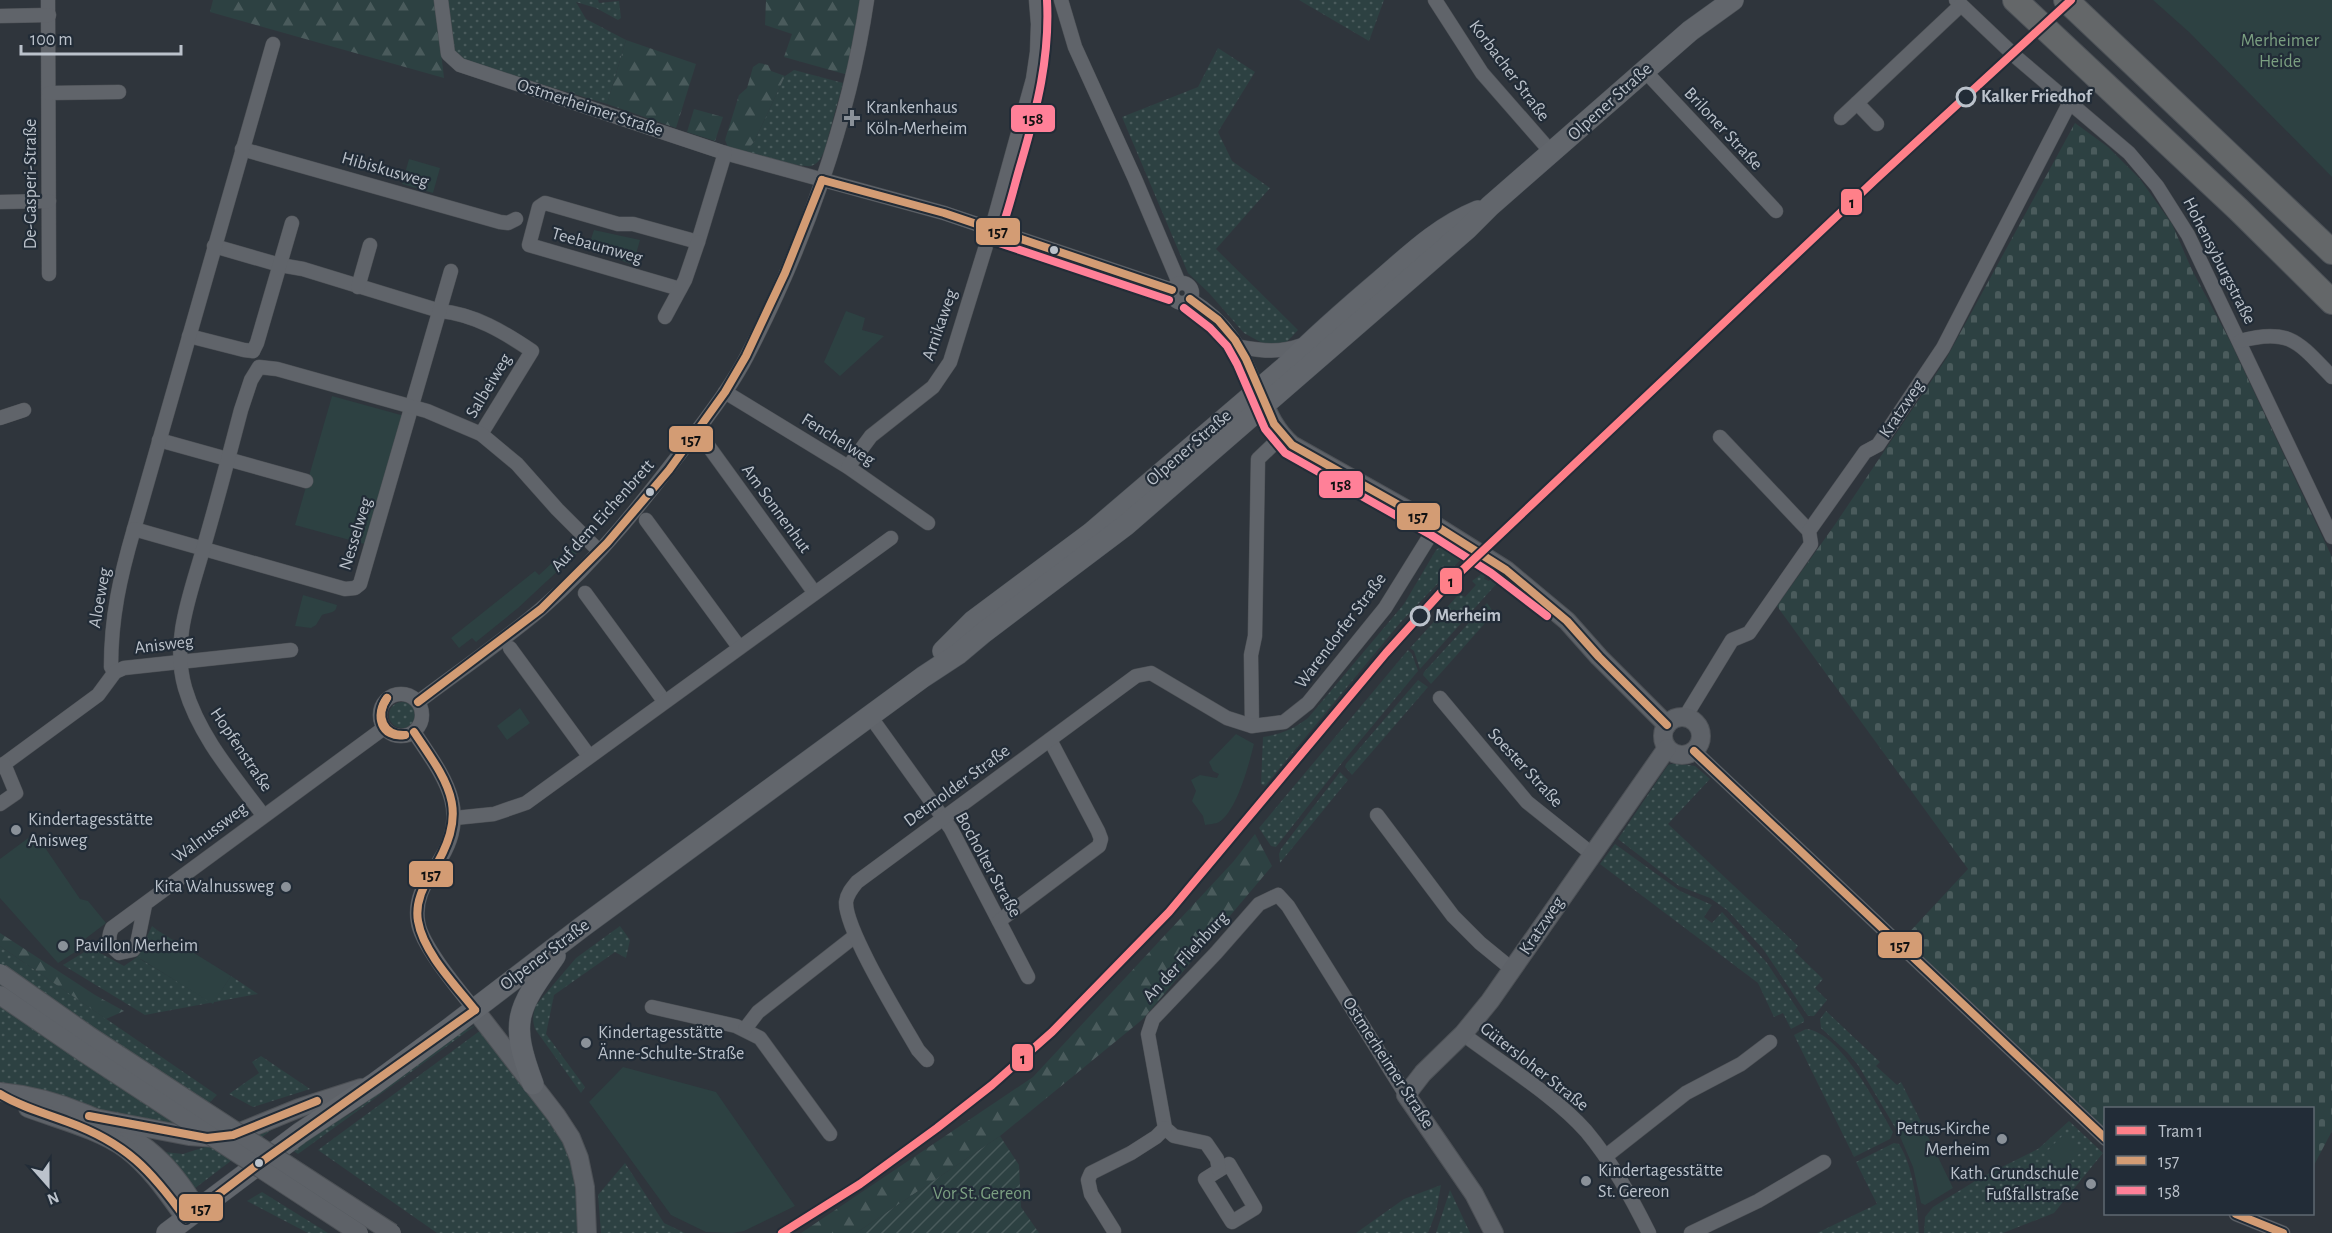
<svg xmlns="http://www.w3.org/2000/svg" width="2332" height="1233" font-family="'Alegreya Sans',sans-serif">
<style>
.grass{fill:url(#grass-dots)}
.forest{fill:url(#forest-firs)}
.cemetery{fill:url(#cemetery-stones)}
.park{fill:#2d4142}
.garden{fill:url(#garden-furrows)}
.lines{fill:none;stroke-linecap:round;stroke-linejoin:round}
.street-casing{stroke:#4d5156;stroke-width:15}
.secondary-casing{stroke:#4d5156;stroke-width:20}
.primary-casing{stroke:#4c5258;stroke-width:22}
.highway-casing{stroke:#4c5157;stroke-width:26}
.street{stroke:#60646a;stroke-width:14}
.secondary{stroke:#5e6268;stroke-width:18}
.primary{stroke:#62666c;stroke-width:21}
.highway{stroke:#646769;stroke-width:24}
.secondary-bridge-casing{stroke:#4d5156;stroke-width:20;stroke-linecap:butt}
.secondary-bridge{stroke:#5e6268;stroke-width:18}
.bus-1-casing{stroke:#222c37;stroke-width:12}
.bus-2-casing{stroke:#222c37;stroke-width:12}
.bus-1{stroke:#d39c74;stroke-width:8}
.bus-2{stroke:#ff8098;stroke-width:8}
.tram-1-casing{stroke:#222c37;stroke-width:12}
.tram-1{stroke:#ff8089;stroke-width:8}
.stop-dot{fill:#222c37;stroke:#bbc2cb;stroke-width:3}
.poi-dot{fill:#8a9199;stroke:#222c37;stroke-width:2}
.bus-dot{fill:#bbc2cb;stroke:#222c37;stroke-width:2}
.labels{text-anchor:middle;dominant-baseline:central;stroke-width:4.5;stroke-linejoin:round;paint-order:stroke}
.park-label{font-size:18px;fill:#7b9f81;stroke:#222c37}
.street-label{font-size:18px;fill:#bbc2cb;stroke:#222c37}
.stop-label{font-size:18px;font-weight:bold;fill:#bbc2cb;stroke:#222c37;text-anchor:start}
.poi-label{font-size:18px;fill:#bbc2cb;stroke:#222c37;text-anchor:start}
.line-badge{stroke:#222c37;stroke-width:2}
.pale-badge-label{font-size:16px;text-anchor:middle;font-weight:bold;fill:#111}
</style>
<defs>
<pattern id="grass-dots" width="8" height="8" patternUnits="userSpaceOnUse" patternTransform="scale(1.5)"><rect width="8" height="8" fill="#2d4142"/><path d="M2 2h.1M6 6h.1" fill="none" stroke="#4a5b5c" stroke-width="1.8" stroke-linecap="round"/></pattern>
<pattern id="forest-firs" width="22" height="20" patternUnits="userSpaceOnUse" patternTransform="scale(1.5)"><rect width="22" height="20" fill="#2d4142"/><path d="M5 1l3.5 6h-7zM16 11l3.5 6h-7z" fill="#4a5b5c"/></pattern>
<pattern id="cemetery-stones" width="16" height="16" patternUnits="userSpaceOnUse" patternTransform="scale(1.5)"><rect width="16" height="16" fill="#2d4142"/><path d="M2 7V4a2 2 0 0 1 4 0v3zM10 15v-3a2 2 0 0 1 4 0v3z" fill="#4a5b5c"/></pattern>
<pattern id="garden-furrows" width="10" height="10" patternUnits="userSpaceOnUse" patternTransform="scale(1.5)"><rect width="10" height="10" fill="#2d4142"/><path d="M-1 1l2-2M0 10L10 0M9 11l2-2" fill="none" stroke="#4a5b5c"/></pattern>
</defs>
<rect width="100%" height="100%" fill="#2f353c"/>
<!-- grass -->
<g class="grass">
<path d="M446,0h152l1,3 20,-2 2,17 -3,2 -22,-12 -20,-6 10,17 40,21 -19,64 -146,-44 -7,-7z"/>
<path d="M1299,0h85l-15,41z"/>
<path d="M1218,48l37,24 -37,60 14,29 38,27 -54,61 82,81 -13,14h-21l-20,-11 -35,-40 -21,-20 -66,-156 76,-30z"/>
<path d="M794,70l49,13 -19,69c-3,6 -6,12 -13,14 -11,2 -54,-11 -66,-14l9,-10 31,-66z"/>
<path d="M1443,545l21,11 -64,67 -135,163 -4,-2 2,-47c18,-3 31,-8 45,-19l96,-114 32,-54z"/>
<path d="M1484,572l2,1 -2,6 5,2 3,-4 7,4 -79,88 -6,-18 -4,-3 49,-54 6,3 11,-12 -4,-4z"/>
<path d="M1487,603l7,10 -63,71 -8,-9 1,-3z"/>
<path d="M1408,650l4,4 6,17 -73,88 -69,88 -5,-1 -12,-18z"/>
<path d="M1418,680l10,7 -76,88 -7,-8 1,-3z"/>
<circle cx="402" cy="715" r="13"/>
<path d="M1675,763l20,3 15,13 -42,45 130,122 -4,5 29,28 -8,9 12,12 -13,16h-6l-45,-67 -36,-39 -17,-12 -31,-12 -61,-47 50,-74z"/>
<path d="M1340,772l8,8 -68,83 -1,-9 2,-5z"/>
<path d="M1615,844l65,47 32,14 -8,12 8,6 10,-11 45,51 37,56v3l-13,7 -8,-16 -9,4 -16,-34 -158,-119z"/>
<path d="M152,926l5,4 -17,29 73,44 18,-27 27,18 -113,21 -82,-50 28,-17 33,18 13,-9z"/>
<path d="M620,926l10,14 -4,18 -11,-6 -61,43 -8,39 39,53 -4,6 -46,-64c-3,-9 -2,-15 1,-24l40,-47z"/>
<path d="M0,946l217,149 -36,36 -81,-19 -100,-30z"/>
<path d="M1826,1011l54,51 -4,4 21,19 4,-3 20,40 -22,12 -41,-69 -11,-13 -26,-24 -1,-9z"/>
<path d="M476,1025l-178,129 -9,-6 64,-36 110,-81z"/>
<path d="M1806,1029c34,3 71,76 87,103l-3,7 -36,18 -60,-122z"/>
<path d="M481,1030c30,39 88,100 96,147 2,18 0,38 1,56h-141l-119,-83z"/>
<path d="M261,1056l49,33 -57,18 -24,-13 30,-21 -7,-11z"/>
<path d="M291,1115l-97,74 -39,-38 28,3 81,-26z"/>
<path d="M2069,1121l34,32 -49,60 -51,20h-79l1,-16 8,-10 47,-29 58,-29z"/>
<path d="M1894,1143l5,1c15,24 18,61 20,89h-102l60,-29 -21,-42z"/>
<path d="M625,1163l39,60 21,10h-84l-3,-38z"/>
<path d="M1441,1185l-5,27 -8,21h-72l48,-34z"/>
<path d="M1450,1190l20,43h-34z"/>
<path d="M262,1192l66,41h-20l-61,-32z"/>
</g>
<!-- forest -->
<g class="forest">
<path d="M213,0h222l9,78 -234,-66z"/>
<path d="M766,0h97l-15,75 -64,-18 8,-23 -27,-9z"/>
<path d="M626,40l70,24 -20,64 -69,-24z"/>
<path d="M759,63l9,2 3,6 14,5 -31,66 -9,10 -17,-5 -3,-7 14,-45 8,-7 6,-21z"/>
<path d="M694,109l29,8 -8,24 -28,-9z"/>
<path d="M1255,834l17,32 -129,153 -143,117 -144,97h-55l232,-156 200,-215z"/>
<path d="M0,933l95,62 29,16 -18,8 -106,-73z"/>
</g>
<!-- cemetery -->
<path class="cemetery" d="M2075,123l33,24 32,32 32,45 20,46 37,69 103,218v574l-19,36 -1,-59h-206l-1,20 -202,-189 65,-70 -191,-263 59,-83 110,-164z"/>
<!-- park -->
<g class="park">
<path d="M2153,0h179v177l-143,-145z"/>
<path d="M409,159l31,9 -7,25 -31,-9z"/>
<path d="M594,230l46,10 -7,25 -45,-17z"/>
<path d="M846,311l19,7 -3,12 22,6 -44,40 -16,-14z"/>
<path d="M332,396l69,19 2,4 -35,126 -73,-20z"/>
<path d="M570,548l7,5 -59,55 -42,34 -4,-4 -13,10 -8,-10 84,-67 4,4 27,-25z"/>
<path d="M303,595l34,10c-1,9 -8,7 -15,10l-6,10 -5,3 -16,-2z"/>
<path d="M520,708l10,15 -23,17 -10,-14z"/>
<path d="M1236,734l18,10c-5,20 -17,67 -35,78 -3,2 -10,2 -14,3l-2,-9 -11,-15 4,-10 -5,-11 9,-5 17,3 2,-4 -6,-3 -4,-9z"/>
<path d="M35,833l45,66 8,2 18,22 -21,16 -2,8 -25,16 -58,-65v-39z"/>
<path d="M157,930l74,46 -18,28 -74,-46z"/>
<path d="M623,1067l93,25 79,114 -51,25 -12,2 -26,-1 -35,-17 -82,-113z"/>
<path d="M1921,1122l32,66 -28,17 -4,-2 -8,-36 -14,-33z"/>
<path d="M2063,1135l17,18 -18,17 -17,-17z"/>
</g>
<!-- garden -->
<path class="garden" d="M1000,1136l19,29 2,42 18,26h-183z"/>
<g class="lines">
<defs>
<g id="street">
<path d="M48,0l1,274"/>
<path d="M441,0l7,54 12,11 265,88 219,60 228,77"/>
<path d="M1061,0l14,47 60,132 44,104"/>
<path d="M1435,0l47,73 70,80"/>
<path d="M1956,0l60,57 113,96 28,33 31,49 144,302"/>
<path d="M0,16l49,-1"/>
<path d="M1645,71l131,140"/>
<path d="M49,93l70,-1"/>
<path d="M1857,103l20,21"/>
<path d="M1841,118l120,-113"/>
<path d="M242,149l258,73 8,1 8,-4"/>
<path d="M0,202l49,-1"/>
<path d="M214,246l66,19 23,4 137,42c34,3 64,21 92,40l-51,83"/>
<circle cx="1182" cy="293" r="10"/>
<path d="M358,287l12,-42"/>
<path d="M680,289l-151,-44 10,-38 6,-4 73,21h15l65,18 27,-89"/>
<path d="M1190,299c40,25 50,49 68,91"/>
<path d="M665,317l20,-37 13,-38"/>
<path d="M189,336l55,14 9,1"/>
<path d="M2240,341c50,-14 59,2 92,36"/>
<path d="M1240,347c23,4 40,6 62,-2"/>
<path d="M253,351l4,-8 35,-120"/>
<path d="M725,392l123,75 80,56"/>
<path d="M0,418l24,-8"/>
<path d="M1720,437l89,94"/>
<path d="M159,440l147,41"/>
<path d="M709,447l105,145"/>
<path d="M848,467l23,-31 62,-49 17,-25 44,-142 39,-141 4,-27 1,-28 -2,-24"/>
<path d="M646,520l93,127"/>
<path d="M134,529l139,-485"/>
<path d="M585,593l79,108"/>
<path d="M510,648l79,108"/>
<path d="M115,672l-4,-5c0,-50 9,-90 23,-138l211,60 10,-1 5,-4 91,-313"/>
<circle cx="401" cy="715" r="21"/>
<path d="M1440,698l87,104 65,52"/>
<path d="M418,702c41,-31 84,-60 123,-93 58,-50 104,-110 150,-170 20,-27 41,-54 56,-83 57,-110 102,-234 120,-356"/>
<path d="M870,716l81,113 77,148"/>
<path d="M1685,717l47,-77 17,-7 62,-89 -2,-13 56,-79 13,-7 65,-97 127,-246"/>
<path d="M1252,726l-1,-71 4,-19 3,-177 24,-23"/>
<path d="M414,732c29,44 59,79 24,131 -12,19 -24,35 -20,59 3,23 41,68 57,88"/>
<path d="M1694,751l412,388"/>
<path d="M0,767l98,-72 17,-23 9,-4 167,-18"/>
<path d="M0,804l16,-11 -12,-29"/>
<path d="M263,815c-29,-39 -64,-79 -78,-127 -14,-48 6,-95 19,-142 13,-45 25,-90 37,-136l10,-30 8,-13 18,2 150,42 54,23 36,30 40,45 42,42"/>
<path d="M1377,815l76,101 27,27 33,27"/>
<path d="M455,818l39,-4 32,-11 365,-265"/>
<path d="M145,905l-8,39 -4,6 -14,3c-10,-8 -12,-14 -7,-25l272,-200"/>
<path d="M999,921l100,-75 2,-7 -3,-8 -48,-91"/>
<path d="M652,1007l84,19 24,12 70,96"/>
<path d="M745,1029l13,-17 97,-76"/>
<path d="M1463,1034c38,29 92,62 123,97 26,31 45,66 63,102"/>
<path d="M927,1060l-9,-10c-16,-28 -73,-120 -72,-148 1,-8 6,-14 11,-20l279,-206 15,-3 76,45 25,8 32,-4 24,-19 77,-95 51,-82"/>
<path d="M1606,1156l80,-63 55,-29 29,-22"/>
<path d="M1229,1164l26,44 -23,14 -27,-43z"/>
<path d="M1219,1170l-2,-11 -11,-16 -32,-7 -9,-8 -17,-94 5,-15 63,-66 43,-49 19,-9 10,11 118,189"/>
<path d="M2236,1214l47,19"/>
<path d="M1114,1231l-23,-37 -3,-14 3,-7 40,-20 25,-16 9,-9"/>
<path d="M1691,1233l67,-32 66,-39"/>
</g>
<g id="secondary">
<path d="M1260,394c8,20 16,37 32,51l144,81 70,44 61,51 32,36 68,68"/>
<circle cx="1682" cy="736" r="19"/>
<path d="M475,1010l81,105 15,23 8,20 6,29 2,46"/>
<path d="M0,1092c54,5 123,31 162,70 14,14 25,31 36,48"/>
<path d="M28,1108c32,12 70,21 98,41 25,19 42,45 60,70"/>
<path d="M95,1118l94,18 29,2 15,-3 66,-27 62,-20"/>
<path d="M1494,1233l-20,-39 -68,-99 17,-22 40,-39 27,-33 177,-253"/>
</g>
<g id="primary">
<path d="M943,651l30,-30 118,-88 194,-166c31,-31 63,-59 96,-87 31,-27 58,-53 97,-69"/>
<path d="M533,1084c-24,-64 -16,-74 22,-128"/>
<path d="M167,1233l133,-100 74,-49 76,-56 132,-101 341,-250 35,-23 25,-21 143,-108 341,-296 23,-23 200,-175 43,-31"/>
</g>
<g id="highway">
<path d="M2015,0l223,209 94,93"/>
<path d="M2066,0l266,252"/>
</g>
</defs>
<!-- street casing -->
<use href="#street" class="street-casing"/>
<!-- secondary casing -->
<use href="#secondary" class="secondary-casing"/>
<!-- primary casing -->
<use href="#primary" class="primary-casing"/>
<!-- highway casing -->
<use href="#highway" class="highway-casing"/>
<!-- street -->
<use href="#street" class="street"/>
<!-- secondary -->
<use href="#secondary" class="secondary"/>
<!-- primary -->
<use href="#primary" class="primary"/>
<!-- highway -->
<use href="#highway" class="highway"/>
<defs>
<g id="secondary-bridge">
<path d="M0,973l91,64 301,196"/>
<path d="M0,995l83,57 276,181"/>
</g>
</defs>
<!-- secondary-bridge casing -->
<use href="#secondary-bridge" class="secondary-bridge-casing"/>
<!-- secondary-bridge -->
<use href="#secondary-bridge" class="secondary-bridge"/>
<defs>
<g id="bus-1">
<path d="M822,180l122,33 228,77"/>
<path d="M1190,299l28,21 17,20 11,19 28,65 18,21 144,81 70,44 61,51 32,36 68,68"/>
<path d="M387,698c-12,18 -4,38 18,37"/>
<path d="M387,698c-13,17 -6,41 18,37"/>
<path d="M418,702l123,-93 66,-66 62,-73 56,-78 21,-36 39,-83 37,-93"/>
<path d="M414,732c38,56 56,79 17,142 -9,14 -16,30 -13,47 5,31 38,65 57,89"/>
<path d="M1694,751l412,388"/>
<path d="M0,1094c21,13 44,19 68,28 58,21 83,48 118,97l71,-54 218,-155"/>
<path d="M89,1116l118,22 26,-3 84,-34"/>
<path d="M2236,1214l47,19"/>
</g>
<g id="bus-2">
<path d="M1000,233c9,-23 14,-47 21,-70 16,-55 29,-106 26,-163"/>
<path d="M987,239l182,61"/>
<path d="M1184,308l26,20 17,18 10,18 28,65 20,24 146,82 60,38 56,43"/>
</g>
</defs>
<!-- bus-1 casing -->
<use href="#bus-1" class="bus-1-casing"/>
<!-- bus-2 casing -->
<use href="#bus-2" class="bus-2-casing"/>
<!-- bus-1 -->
<use href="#bus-1" class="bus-1"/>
<!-- bus-2 -->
<use href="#bus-2" class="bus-2"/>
<defs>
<path id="tram-1" d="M782,1233l78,-49 77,-56 55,-43 60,-53 117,-120 217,-259 67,-74 422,-399 196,-180"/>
</defs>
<!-- tram-1 casing -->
<use href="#tram-1" class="tram-1-casing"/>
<!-- tram-1 -->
<use href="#tram-1" class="tram-1"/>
</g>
<!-- markers -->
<g class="stop-dot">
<circle cx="1966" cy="97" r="9"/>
<circle cx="1420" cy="616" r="9"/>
</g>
<g class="poi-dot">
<path d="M849 109h6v6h6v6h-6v6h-6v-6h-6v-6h6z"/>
<circle cx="16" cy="830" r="6"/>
<circle cx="286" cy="887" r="6"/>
<circle cx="63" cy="946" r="6"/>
<circle cx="586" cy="1043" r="6"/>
<circle cx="2002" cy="1139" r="6"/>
<circle cx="1586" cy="1181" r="6"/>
<circle cx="2091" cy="1184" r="6"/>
</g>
<g class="bus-dot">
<circle cx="1054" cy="250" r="5"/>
<circle cx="650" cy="492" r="5"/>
<circle cx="259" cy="1163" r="5"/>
</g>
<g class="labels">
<!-- park labels -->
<g class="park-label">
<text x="2280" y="41">Merheimer<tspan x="2280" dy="21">Heide</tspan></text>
<text x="982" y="1194">Vor St. Gereon</text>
</g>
<!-- street labels -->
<g class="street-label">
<text transform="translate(1509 71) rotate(53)">Korbacher Straße</text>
<text transform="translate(1610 102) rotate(-42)">Olpener Straße</text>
<text transform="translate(590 108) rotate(18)">Ostmerheimer Straße</text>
<text transform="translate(1723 129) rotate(47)">Briloner Straße</text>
<text transform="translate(385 170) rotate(16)">Hibiskusweg</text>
<text transform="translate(31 184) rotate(-90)">De-Gasperi-Straße</text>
<text transform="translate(597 246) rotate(16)">Teebaumweg</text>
<text transform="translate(2219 261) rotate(63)">Hohensyburgstraße</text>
<text transform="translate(940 325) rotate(-71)">Arnikaweg</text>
<text transform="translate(489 386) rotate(-59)">Salbeiweg</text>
<text transform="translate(1902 409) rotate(-56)">Kratzweg</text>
<text transform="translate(838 440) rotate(32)">Fenchelweg</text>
<text transform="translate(1189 448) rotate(-41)">Olpener Straße</text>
<text transform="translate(776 509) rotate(54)">Am Sonnenhut</text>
<text transform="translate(603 516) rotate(-48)">Auf dem Eichenbrett</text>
<text transform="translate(356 534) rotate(-73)">Nesselweg</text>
<text transform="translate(100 598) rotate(-80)">Aloeweg</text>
<text transform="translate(1341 631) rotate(-53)">Warendorfer Straße</text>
<text transform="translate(164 645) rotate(-7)">Anisweg</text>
<text transform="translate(241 750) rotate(56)">Hopfenstraße</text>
<text transform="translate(1525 768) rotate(47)">Soester Straße</text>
<text transform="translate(957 786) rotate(-36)">Detmolder Straße</text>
<text transform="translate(210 833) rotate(-37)">Walnussweg</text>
<text transform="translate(988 865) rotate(61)">Bocholter Straße</text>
<text transform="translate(1542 926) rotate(-56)">Kratzweg</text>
<text transform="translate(545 955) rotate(-37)">Olpener Straße</text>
<text transform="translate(1186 957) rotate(-47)">An der Fliehburg</text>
<text transform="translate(1388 1063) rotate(57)">Ostmerheimer Straße</text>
<text transform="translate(1534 1067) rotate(38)">Gütersloher Straße</text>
</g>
<!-- stop labels -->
<g class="stop-label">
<text x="1981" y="97">Kalker Friedhof</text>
<text x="1435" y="616">Merheim</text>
</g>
<!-- poi labels -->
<g class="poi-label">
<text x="866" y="108">Krankenhaus<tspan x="866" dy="21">Köln-Merheim</tspan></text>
<text x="28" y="820">Kindertagesstätte<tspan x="28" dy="21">Anisweg</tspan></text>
<text x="274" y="887" text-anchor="end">Kita Walnussweg</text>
<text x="75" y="946">Pavillon Merheim</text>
<text x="598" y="1033">Kindertagesstätte<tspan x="598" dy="21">Änne-Schulte-Straße</tspan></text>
<text x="1990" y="1129" text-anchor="end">Petrus-Kirche<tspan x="1990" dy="21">Merheim</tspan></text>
<text x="1598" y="1171">Kindertagesstätte<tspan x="1598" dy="21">St. Gereon</tspan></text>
<text x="2079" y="1174" text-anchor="end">Kath. Grundschule<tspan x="2079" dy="21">Fußfallstraße</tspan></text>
</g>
</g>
<g class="line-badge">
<rect x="1010" y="104" width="46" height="29" rx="6" fill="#ff8098"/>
<rect x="1840" y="188" width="23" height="28" rx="6" fill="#ff8089"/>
<rect x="975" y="217" width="46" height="29" rx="6" fill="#d39c74"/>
<rect x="668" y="425" width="46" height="28" rx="6" fill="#d39c74"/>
<rect x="1318" y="470" width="46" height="29" rx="6" fill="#ff8098"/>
<rect x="1396" y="502" width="45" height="29" rx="6" fill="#d39c74"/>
<rect x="1439" y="567" width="24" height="28" rx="6" fill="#ff8089"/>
<rect x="408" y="860" width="46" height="28" rx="6" fill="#d39c74"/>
<rect x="1877" y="931" width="46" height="28" rx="6" fill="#d39c74"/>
<rect x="1011" y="1043" width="23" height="29" rx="6" fill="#ff8089"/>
<rect x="178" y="1193" width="46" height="29" rx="6" fill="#d39c74"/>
</g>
<g class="pale-badge-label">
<text x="1033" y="124">158</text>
<text x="1852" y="208">1</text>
<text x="998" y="237">157</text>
<text x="691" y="445">157</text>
<text x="1341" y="490">158</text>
<text x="1418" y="522">157</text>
<text x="1451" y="587">1</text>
<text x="431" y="880">157</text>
<text x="1900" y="951">157</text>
<text x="1023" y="1064">1</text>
<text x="201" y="1214">157</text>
</g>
<!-- legend -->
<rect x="2104" y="1107" width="210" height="108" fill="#222c37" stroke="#5f6872" stroke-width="1.5"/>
<rect x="2116" y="1126" width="30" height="9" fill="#ff8089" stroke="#5f6872" stroke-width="1.5"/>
<text x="2158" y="1137" font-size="18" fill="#bbc2cb">Tram 1</text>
<rect x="2116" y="1156" width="30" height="9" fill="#d39c74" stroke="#5f6872" stroke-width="1.5"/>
<text x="2158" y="1167" font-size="18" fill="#bbc2cb">157</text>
<rect x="2116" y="1186" width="30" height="9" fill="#ff8098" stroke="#5f6872" stroke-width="1.5"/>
<text x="2158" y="1197" font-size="18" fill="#bbc2cb">158</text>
<!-- north arrow -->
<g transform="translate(48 1185) rotate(159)" stroke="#222c37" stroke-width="4.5" paint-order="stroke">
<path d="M0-4.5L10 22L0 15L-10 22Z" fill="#bbc2cb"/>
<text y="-9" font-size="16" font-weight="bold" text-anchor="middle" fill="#bbc2cb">N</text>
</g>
<!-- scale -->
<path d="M21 45v9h160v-9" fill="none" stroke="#bbc2cb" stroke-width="3"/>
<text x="30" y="45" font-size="18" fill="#bbc2cb" stroke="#222c37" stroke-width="4.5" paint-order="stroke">100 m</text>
</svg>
